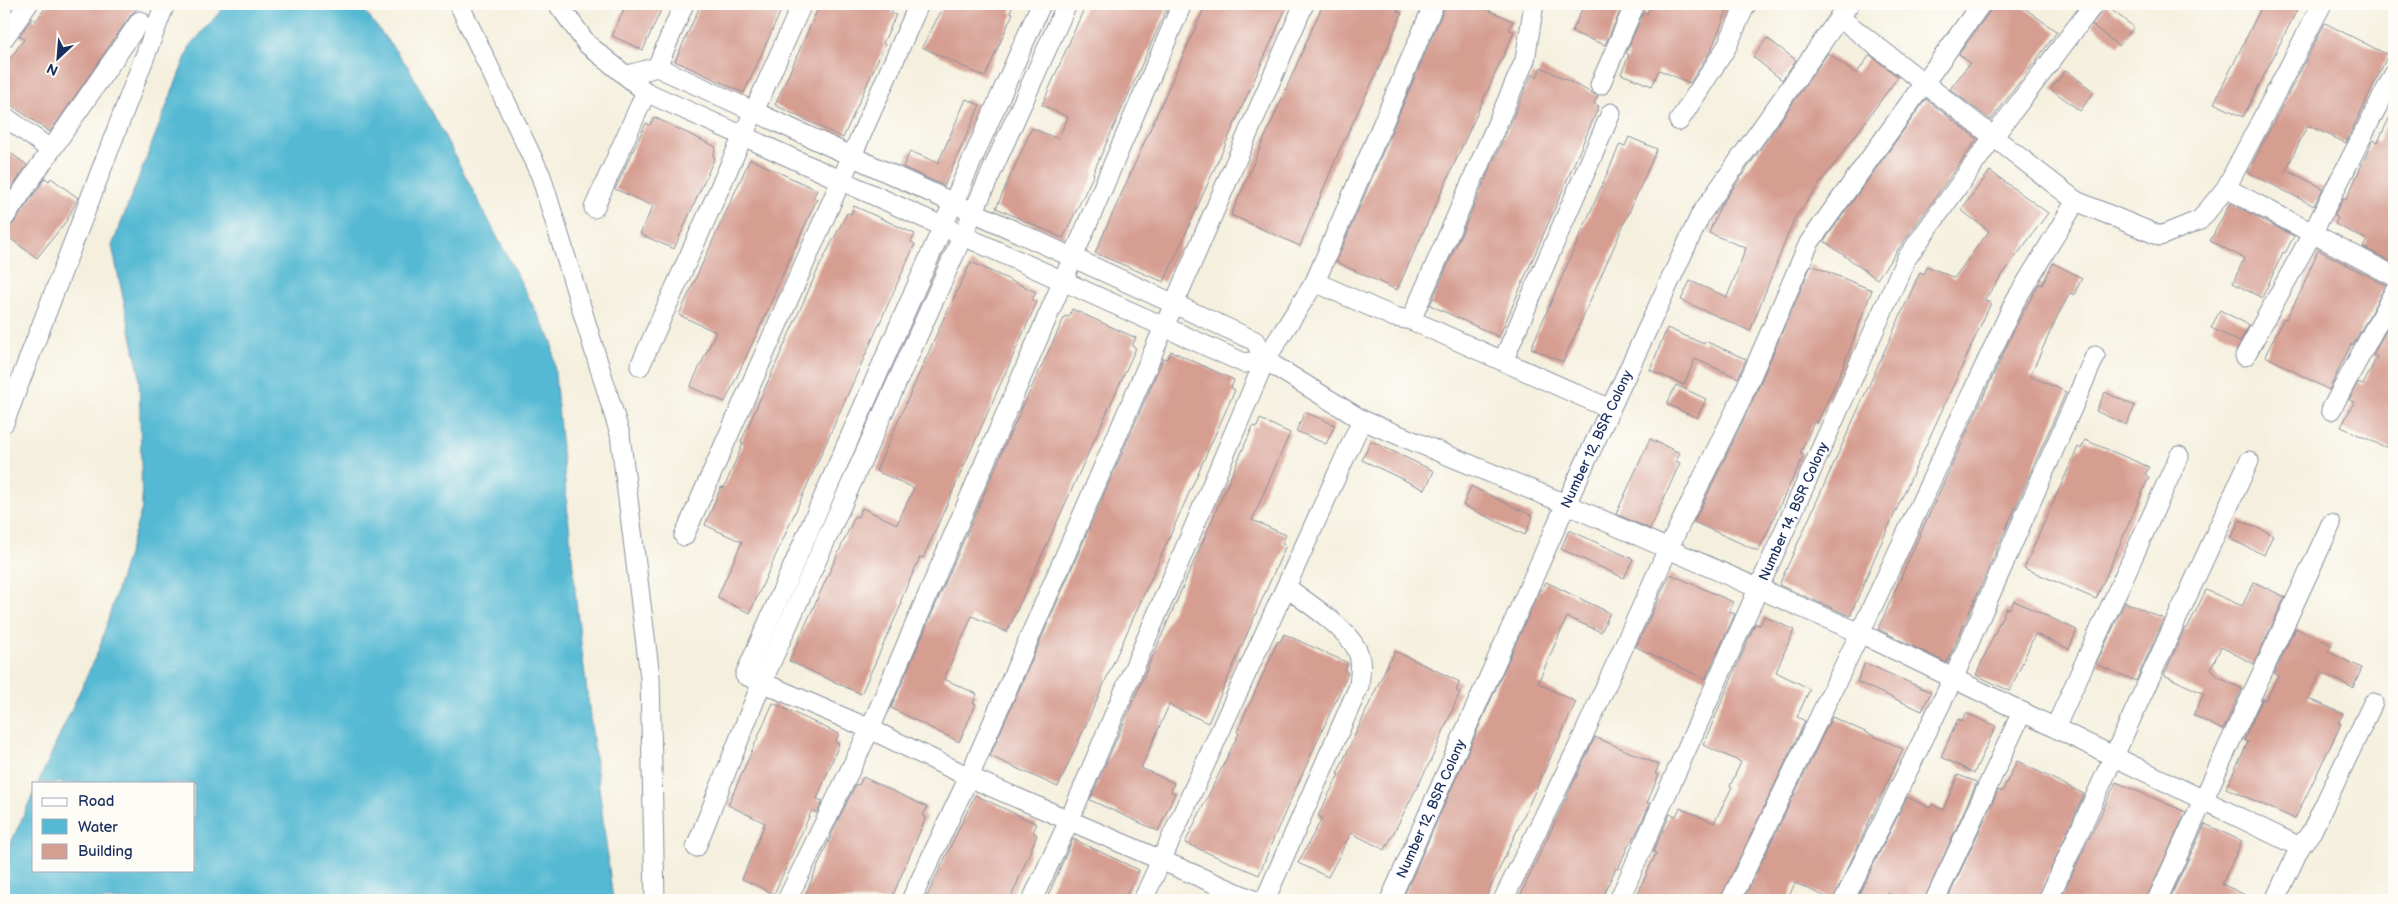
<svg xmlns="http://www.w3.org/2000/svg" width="2398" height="904" font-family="'Balsamiq Sans',sans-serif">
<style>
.water{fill:#55b9d3;stroke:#387498}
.building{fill:#d69d91}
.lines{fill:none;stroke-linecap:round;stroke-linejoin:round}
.minor-casing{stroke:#88909e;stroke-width:21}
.minor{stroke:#fff;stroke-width:19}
.labels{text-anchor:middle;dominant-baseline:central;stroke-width:4;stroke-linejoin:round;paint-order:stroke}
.street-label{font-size:14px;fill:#1b2f5e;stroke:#fdfcf7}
</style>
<rect width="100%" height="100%" fill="#fdfcf7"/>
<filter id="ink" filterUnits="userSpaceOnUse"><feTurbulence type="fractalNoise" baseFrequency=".02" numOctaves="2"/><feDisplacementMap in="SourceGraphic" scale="10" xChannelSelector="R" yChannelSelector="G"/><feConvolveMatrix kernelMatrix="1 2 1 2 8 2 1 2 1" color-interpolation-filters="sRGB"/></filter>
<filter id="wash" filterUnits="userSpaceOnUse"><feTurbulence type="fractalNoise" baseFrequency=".0096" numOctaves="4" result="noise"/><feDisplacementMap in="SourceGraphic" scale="20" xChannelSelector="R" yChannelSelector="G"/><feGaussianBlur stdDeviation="1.12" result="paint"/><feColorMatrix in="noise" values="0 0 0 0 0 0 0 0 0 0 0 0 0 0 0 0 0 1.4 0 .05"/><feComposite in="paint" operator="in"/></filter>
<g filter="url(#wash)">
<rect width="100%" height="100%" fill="#f5f0de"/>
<!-- water -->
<path class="water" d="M227,4h132l50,64 143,274 25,269 36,289h-609v-42l30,-66v78h160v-87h-156l61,-134 43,-141 -3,-136 -27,-126 78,-200z"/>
<g id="blocks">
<!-- building -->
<g class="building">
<path d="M48,4h94l-11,11 -81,117 -46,-32v-33l20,-28 -5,-3 13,-18 4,3z"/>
<path d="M626,4h32l-2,3 5,3 -18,40 -31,-14z"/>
<path d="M701,4h83l-40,89 -69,-32z"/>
<path d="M820,4h75l-4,9 5,2 -13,28 2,1 -42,94 -68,-33z"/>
<path d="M945,4h69l-4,8 3,1 -28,64 -63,-30z"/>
<path d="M1086,4h83l-76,169 1,1 -31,64 -67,-30 36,-80 26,11 10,-22 -26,-12z"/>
<path d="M1206,4h82l-124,278 -69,-29z"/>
<path d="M1323,4h77l-3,7 5,2 -24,57 -39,81 -39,95 -69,-31z"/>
<path d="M1446,4h39l-1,4 29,13 -4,8 5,3 -117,258 -61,-28z"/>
<path d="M1584,4l39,1 -18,40 -33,-13z"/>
<path d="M1651,4h79l-19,46 -21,33 -31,-13 -7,16 -31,-12 8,-19 -3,-2 17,-40 4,1z"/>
<path d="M1992,4h27l38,28 -66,88 -41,-31 20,-26 -11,-9 31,-43z"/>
<path d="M2263,4h37l-57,113 -29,-14z"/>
<path d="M2105,5l29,22 -15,19 -27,-21z"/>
<path d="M2325,23l63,32 -42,88 -38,-18 -7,14 -15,31 37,18 -9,18 -66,-34z"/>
<path d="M1767,38l29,22 -14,20 -29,-23z"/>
<path d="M1828,53l28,21 14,-19 28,22 -104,142 -44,112 -69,-31 9,-19 37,16 19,-49 -37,-15 8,-19 5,-10z"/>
<path d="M1541,67l57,29 -4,8 5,2 -100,231 -69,-32 102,-231 5,3z"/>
<path d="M2066,70l28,22 -14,19 -29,-22z"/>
<path d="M966,99l14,6 -36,81 -41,-19 7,-16 28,12z"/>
<path d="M1926,99l51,40 -100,140 -53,-38z"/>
<path d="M2394,108v155l-31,-16 4,-7 -32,-16 3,-6 -4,-2 9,-18 3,2 27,-60 5,2z"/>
<path d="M654,117l62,30 -3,9 2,1 -41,92 -34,-15 13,-28 -38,-17 31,-66 4,2z"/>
<path d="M1629,137l28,12 -94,213 -32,-14 89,-204 5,2z"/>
<path d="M4,148l23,17 -23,34z"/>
<path d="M750,159l67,31 -4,8 4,1 -38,83 -11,28 -43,92 -35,-15 26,-55 -37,-17z"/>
<path d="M1990,171l58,42 -64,87 7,3 -113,247 -28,66 -71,-31 141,-313 4,2 3,-8 27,12 35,-47 -28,-21z"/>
<path d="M45,178l4,3 2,-3 27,20 -11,22 -30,38 -33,-24v-5l9,-5z"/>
<path d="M2230,203l64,33 -9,17 -2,-1 -21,46 -29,-15 11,-25 -34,-17z"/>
<path d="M854,206l61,28 -4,8 4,2 -165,369 -33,-15 25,-56 -37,-17 16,-38 3,1 19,-45 -2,-1 78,-175 28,-54 4,1z"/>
<path d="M2318,250l68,35 -33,60 -2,-1 -22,46 -64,-34 19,-38 2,1 15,-28z"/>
<path d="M971,262l65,30 -4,8 5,2 -114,256 -3,-1 -20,45 2,1 -41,91 -72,-33 66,-145 3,1 4,-9 35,16 17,-36 -38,-17 66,-149z"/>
<path d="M2053,263l29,15 -8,17 -4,-2 -12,22 -28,61 36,16 -119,271 -69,-34 49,-110 89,-193 22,-41 1,-1 3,1z"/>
<path d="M1811,265l61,25 -29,77 -26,57 -3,-2 -14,32 4,1 -46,96 -64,-29 58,-120z"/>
<path d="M1072,309l64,29 -4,8 4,2 -129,284 -35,-16 -28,63 33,15 -4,9 3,1 -17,38 -68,-34 119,-274 55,-118 4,1z"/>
<path d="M2220,310l29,15 -9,17 -29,-14z"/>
<path d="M2394,315v136l-53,-24 13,-25 -5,-2 9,-18 5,3 14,-28 -4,-2z"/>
<path d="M1667,328l37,16 1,-3 41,18 -8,19 -43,-19 -11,26 -34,-15z"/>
<path d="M1171,351l63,29 -3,8 4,2 -177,397 -68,-31 169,-388 4,-10 4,1z"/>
<path d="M1676,385l30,14 -9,19 -30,-14z"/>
<path d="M2105,392l30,14 -9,19 -30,-14z"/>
<path d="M1305,412l30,13 -9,19 -30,-13z"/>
<path d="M1260,419l30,14 -38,87 34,15 -4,8 4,2 -78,178 -39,-18 -15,34 -13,29 33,15 -3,9 4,1 -17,38 -68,-31 163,-374 4,1z"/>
<path d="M1650,439l30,14 -4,8 4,2 -30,66 -34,-15z"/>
<path d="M2085,440l64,27 -4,8 4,2 -53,122 -72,-31 54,-121 3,2z"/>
<path d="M1371,441l63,30 -9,19 -63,-30z"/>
<path d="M1471,486l62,30 -8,19 -62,-30z"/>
<path d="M2240,520l33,15 -9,20 -34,-16z"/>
<path d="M1569,530l64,29 -9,19 -63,-29z"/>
<path d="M1670,574l63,28 -4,9 6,3 -30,65 -69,-32z"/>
<path d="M1546,582l64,31 -9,19 -34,-15 -29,66 38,19 -91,198h-83l138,-311 2,1z"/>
<path d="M2254,582l31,15 -31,67 -33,-17 -10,21 7,9 24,12 -19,41 -30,-15 11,-21 -40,-19 21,-47 2,1 19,-39 36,16z"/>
<path d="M2014,601l63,29 -8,19 -34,-15 -25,57 -34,-16 30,-67 4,1z"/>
<path d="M2125,602l39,17 -28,62 -40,-17z"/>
<path d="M1764,616l30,14 -18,42 34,17 -13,28 8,4 -85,179h-85l21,-47 -3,-1 17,-38 6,2 4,-8 34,15 18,-36 -2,-1 11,-24 -38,-17 52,-121 5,1z"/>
<path d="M2295,628l37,17 -4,7 34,16 -9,20 -32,-16 -13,26 35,16 -5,9 3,1 -46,95 -69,-31 22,-46 -4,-2 19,-42 3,2 12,-24 -4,-2z"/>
<path d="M1284,634l64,29 -3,8 3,2 -74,164 -15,38 -74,-32 54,-110 -2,-1 41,-91 2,1z"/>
<path d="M1395,651l65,31 -4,9 4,1 -28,66 -47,92 -34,-17 -23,44 -30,-14 24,-45 -4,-2 21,-42h-2l53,-115 1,1z"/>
<path d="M1865,663l66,29 -9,19 -65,-29z"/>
<path d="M773,703l66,31 -4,8 4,2 -22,55 6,2 -6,12 -5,-3 -38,84 -32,-15 23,-56 -37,-18z"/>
<path d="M1966,713l30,13 -22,47 -33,-16 17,-38 4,2z"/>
<path d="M1832,717l71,32 -70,151 -38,-17 -8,17h-44z"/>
<path d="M1595,737l64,28 -4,9 4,1 -12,28 3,1 -18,38 -3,2 -11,25 -2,-1 -15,32h-71l-10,-4z"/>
<path d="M2017,761l67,33 -47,106h-90l51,-110 4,2z"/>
<path d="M1958,775l19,7 -53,118h-21l-15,-7 -3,7h-29l51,-103 23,11 2,-4 11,6z"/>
<path d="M863,777l64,30 -4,9 3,1 -35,83h-88l34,-78 19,-38 3,1z"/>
<path d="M2116,782l70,30 -40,88h-86z"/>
<path d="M975,795l62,29 -4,8 4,3 -27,65h-85z"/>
<path d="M2205,824l37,17 -20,43 34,16h-87z"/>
<path d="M1073,839l66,31 -15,30h-78z"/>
</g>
</g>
</g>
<g filter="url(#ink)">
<use href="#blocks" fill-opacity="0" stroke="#88909e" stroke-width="1"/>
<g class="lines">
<defs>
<g id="minor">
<path d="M459,4l82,172 79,258 30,243 5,223"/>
<path d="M558,4l29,40 59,48 598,271 21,-3"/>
<path d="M1041,4l-296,671 125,54 99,48 284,123"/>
<path d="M4,38l24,-34"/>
<path d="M657,67l27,-63"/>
<path d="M628,75l29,-8 598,274 10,19 97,60 204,84 294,129 440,214 -25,53"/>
<path d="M1600,85l35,-81"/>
<path d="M4,116l47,34"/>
<path d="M1679,121l47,-73 20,-44"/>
<path d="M2226,188l96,-184"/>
<path d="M2076,201l84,35 40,-16 26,-32 168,88"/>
<path d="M594,208l52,-116"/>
<path d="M4,218l136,-197"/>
<path d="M1315,282l79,35 17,3 199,89"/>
<path d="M1411,320l114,-260 9,-56"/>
<path d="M2245,356l67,-122 82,-160"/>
<path d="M1503,361l108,-248"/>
<path d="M640,366l162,-362"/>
<path d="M2331,410l63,-118"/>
<path d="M4,423l161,-419"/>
<path d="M684,536l235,-532"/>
<path d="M2055,728l124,-272"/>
<path d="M696,847l66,-165 305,-678"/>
<path d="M2300,847l12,-16 61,-128"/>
<path d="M787,900l83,-171 312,-725"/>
<path d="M911,900l58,-123 335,-773"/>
<path d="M1032,900l37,-79 196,-461 50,-78 119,-278"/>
<path d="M1143,900l219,-480"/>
<path d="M1265,900l94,-214c1,-13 4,-26 -3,-38 -12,-22 -50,-46 -70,-61"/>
<path id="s1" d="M1390,900l176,-396 135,-290 148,-210"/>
<path d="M1503,900l76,-155 89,-196 74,-152 67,-154 172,-239"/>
<path id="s2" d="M1619,900l287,-641 88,-123 100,-132"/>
<path d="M1731,900l129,-267 155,-332 61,-100 -237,-184"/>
<path d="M1844,900l109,-221 142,-323"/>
<path d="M1935,900l87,-188"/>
<path d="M2048,900l201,-439"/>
<path d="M2157,900l174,-376"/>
</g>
</defs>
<!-- minor casing -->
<use href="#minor" class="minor-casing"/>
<!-- minor -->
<use href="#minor" class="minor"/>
</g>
</g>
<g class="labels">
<!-- street labels -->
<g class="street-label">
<text stroke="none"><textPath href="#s1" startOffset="505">Number 12, BSR Colony</textPath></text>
<text stroke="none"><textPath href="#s2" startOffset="426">Number 14, BSR Colony</textPath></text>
<text stroke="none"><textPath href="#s1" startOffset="100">Number 12, BSR Colony</textPath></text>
</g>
</g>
<!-- margin -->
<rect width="2398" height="904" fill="none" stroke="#fdfcf7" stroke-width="20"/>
<!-- legend -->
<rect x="32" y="782" width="162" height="90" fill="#fdfcf7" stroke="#a3aaba"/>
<rect x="42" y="798" width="25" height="8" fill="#ffffff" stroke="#a3aaba"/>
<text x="78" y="806" font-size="15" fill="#1b2f5e">Road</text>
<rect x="42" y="819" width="25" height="15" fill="#55b9d3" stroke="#a3aaba"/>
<text x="78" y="832" font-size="15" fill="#1b2f5e">Water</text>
<rect x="42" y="844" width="25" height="15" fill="#d69d91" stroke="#a3aaba"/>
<text x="78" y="856" font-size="15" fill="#1b2f5e">Building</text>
<!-- north arrow -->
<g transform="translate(58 58) rotate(206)" stroke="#fdfcf7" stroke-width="4" paint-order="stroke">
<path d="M0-4L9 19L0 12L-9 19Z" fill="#1b2f5e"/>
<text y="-8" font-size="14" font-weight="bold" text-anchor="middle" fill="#1b2f5e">N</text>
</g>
</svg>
